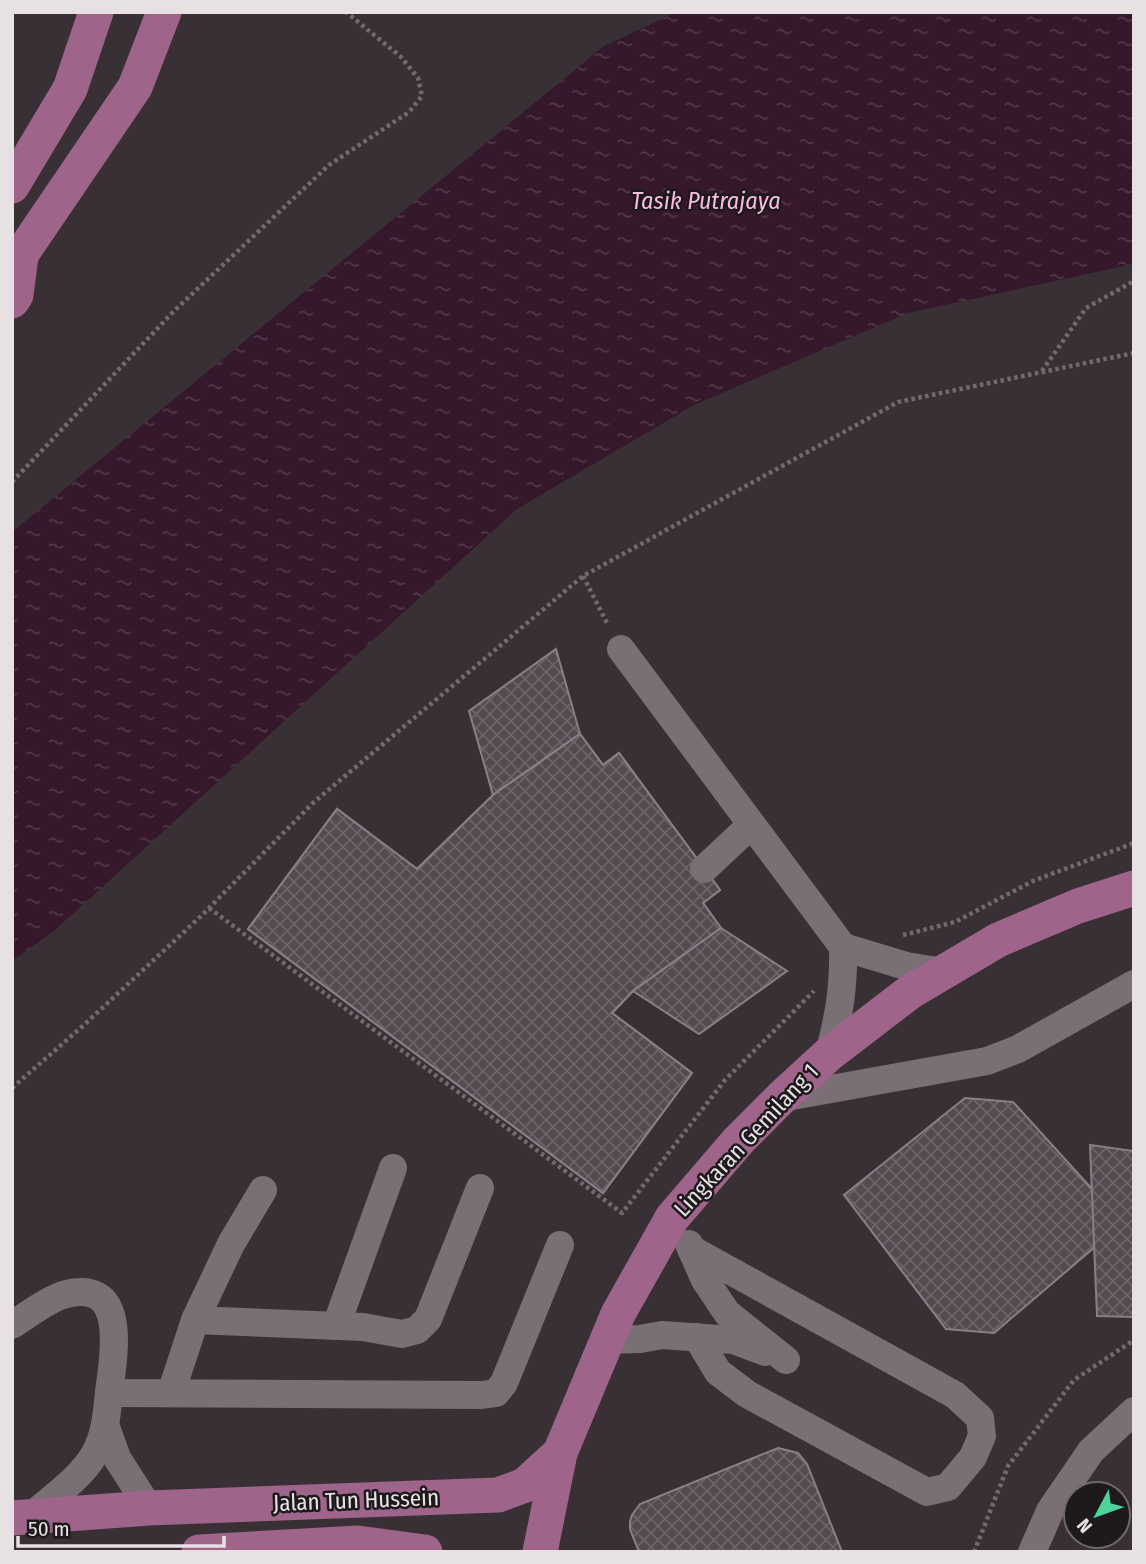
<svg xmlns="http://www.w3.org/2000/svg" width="1146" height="1564" font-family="'Fira Sans Condensed',sans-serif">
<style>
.water{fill:url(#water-ripples)}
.building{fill:url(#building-cross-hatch);stroke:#8a7f85;stroke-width:2;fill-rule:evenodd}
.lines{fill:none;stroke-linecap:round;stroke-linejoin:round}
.path{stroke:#726a6e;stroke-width:4.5;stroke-dasharray:3.5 3.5;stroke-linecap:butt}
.minor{stroke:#7a6f75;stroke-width:28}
.major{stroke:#9f648a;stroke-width:35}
.labels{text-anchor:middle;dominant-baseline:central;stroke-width:5;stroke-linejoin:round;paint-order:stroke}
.street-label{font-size:23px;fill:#e7e1e4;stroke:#1d191c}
.water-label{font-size:24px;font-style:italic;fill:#f8bce0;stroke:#1d191c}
</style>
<defs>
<pattern id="water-ripples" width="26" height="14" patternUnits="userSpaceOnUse" patternTransform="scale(1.75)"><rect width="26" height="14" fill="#35182b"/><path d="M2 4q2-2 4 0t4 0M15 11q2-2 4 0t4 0" fill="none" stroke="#52394a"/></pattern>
<pattern id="building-cross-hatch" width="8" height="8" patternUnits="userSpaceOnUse" patternTransform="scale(1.75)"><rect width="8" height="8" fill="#544a50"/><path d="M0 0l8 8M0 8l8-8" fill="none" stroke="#6d6469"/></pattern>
</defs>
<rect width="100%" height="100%" fill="#393035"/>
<!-- water -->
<path class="water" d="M677,12h457v252l-226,49 -214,92 -177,104 -463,422 -42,30v-429l592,-486z"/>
<!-- building -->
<g class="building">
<path d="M556,649l24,85 -87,61 -24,-84z"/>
<path d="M580,734l23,31 16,-12 101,137 -17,13 18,25 -88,63 -21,22 80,60 -89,120 -355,-264 89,-120 80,60 76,-74zM499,839l100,135 -16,17 -135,-99z"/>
<path d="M580,734l23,31 16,-12 101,137 -17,13 18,25 -88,63 -21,22 80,60 -89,120 -355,-264 89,-120 80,60 76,-74z"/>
<path d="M721,928l66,43 -88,63 -66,-43z"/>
<path d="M965,1098l48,4 110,121 -129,110 -48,-4 -102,-134z"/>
<path d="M1090,1145l44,6v166l-37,-1z"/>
<path d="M778,1448l20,5 9,11 35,88h-203l-9,-23v-7l2,-7 8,-11z"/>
</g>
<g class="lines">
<!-- path -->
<g class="path">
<path d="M1042,371l44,-63 48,-27"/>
<path d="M12,482l162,-171 155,-146 80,-53 13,-16 -4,-18 -17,-21 -55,-45"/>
<path d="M583,576l25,49"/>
<path d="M209,908l413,305 103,-133 89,-89"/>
<path d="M903,935l52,-13 78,-41 101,-38"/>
<path d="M12,1088l73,-64 116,-108 112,-113 270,-227 315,-174 236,-49"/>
<path d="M974,1552l34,-86 66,-86 60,-40"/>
</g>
<!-- minor -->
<g class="minor">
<path d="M621,649l222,298c1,40 -4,69 -14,107"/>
<path d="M704,869l47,-44"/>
<path d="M843,947l63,19 38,6"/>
<path d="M781,1098l206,-37 31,-12 116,-65"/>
<path d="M689,1244l16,36 22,33 59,47"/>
<path d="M691,1249l264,146 25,23 2,18 -9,21 -25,30 -21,5 -180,-98 -29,-22 -21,-35"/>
<path d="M195,1320l36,-76 32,-54"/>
<path d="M12,1325c16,-10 33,-24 51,-30 59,-17 53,44 48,82 -4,26 -3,54 -17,78 -14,24 -44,44 -65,63"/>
<path d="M336,1326l57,-158"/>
<path d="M606,1340l34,-1 22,-4 71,5 32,12"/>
<path d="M109,1393l373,2 14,-2 8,-10 56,-138"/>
<path d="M171,1393l24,-73 168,7 39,7 15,-4 11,-11 52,-131"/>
<path d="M106,1427l11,31 32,50"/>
<path d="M1032,1552l18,-41 41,-60 43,-40"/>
</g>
<!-- major -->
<g class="major">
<path d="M12,186l58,-97 26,-77"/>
<path d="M12,268l123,-181 29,-75"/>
<path d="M12,301l4,-6 5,-39"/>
<path d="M12,1518l137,-10 349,-13 27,-10 35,-32"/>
<path d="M199,1552l159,-9 67,9"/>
<path d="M540,1552l20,-99 58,-139 54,-96 67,-78 42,-42 48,-44 81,-62 88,-52 80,-34 56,-18"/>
</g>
</g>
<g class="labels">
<!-- street labels -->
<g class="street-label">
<text transform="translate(746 1140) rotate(-47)">Lingkaran Gemilang 1</text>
<text transform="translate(356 1500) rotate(-2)">Jalan Tun Hussein</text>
</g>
<!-- water labels -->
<g class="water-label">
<text x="706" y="201">Tasik Putrajaya</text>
</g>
</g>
<!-- border -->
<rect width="1146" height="1564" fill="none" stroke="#e7e1e4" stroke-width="28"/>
<!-- north arrow -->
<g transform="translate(1097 1515) rotate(229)"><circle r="33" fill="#1d191c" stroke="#6e696c" stroke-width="2"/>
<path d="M0-5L12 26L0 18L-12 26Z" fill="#4cd49b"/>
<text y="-10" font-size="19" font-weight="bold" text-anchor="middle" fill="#e7e1e4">N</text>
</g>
<!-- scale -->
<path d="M18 1536v10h206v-10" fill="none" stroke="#e7e1e4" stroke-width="3.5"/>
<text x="28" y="1536" font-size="21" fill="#e7e1e4" stroke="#1d191c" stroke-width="5" paint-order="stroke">50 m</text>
</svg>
